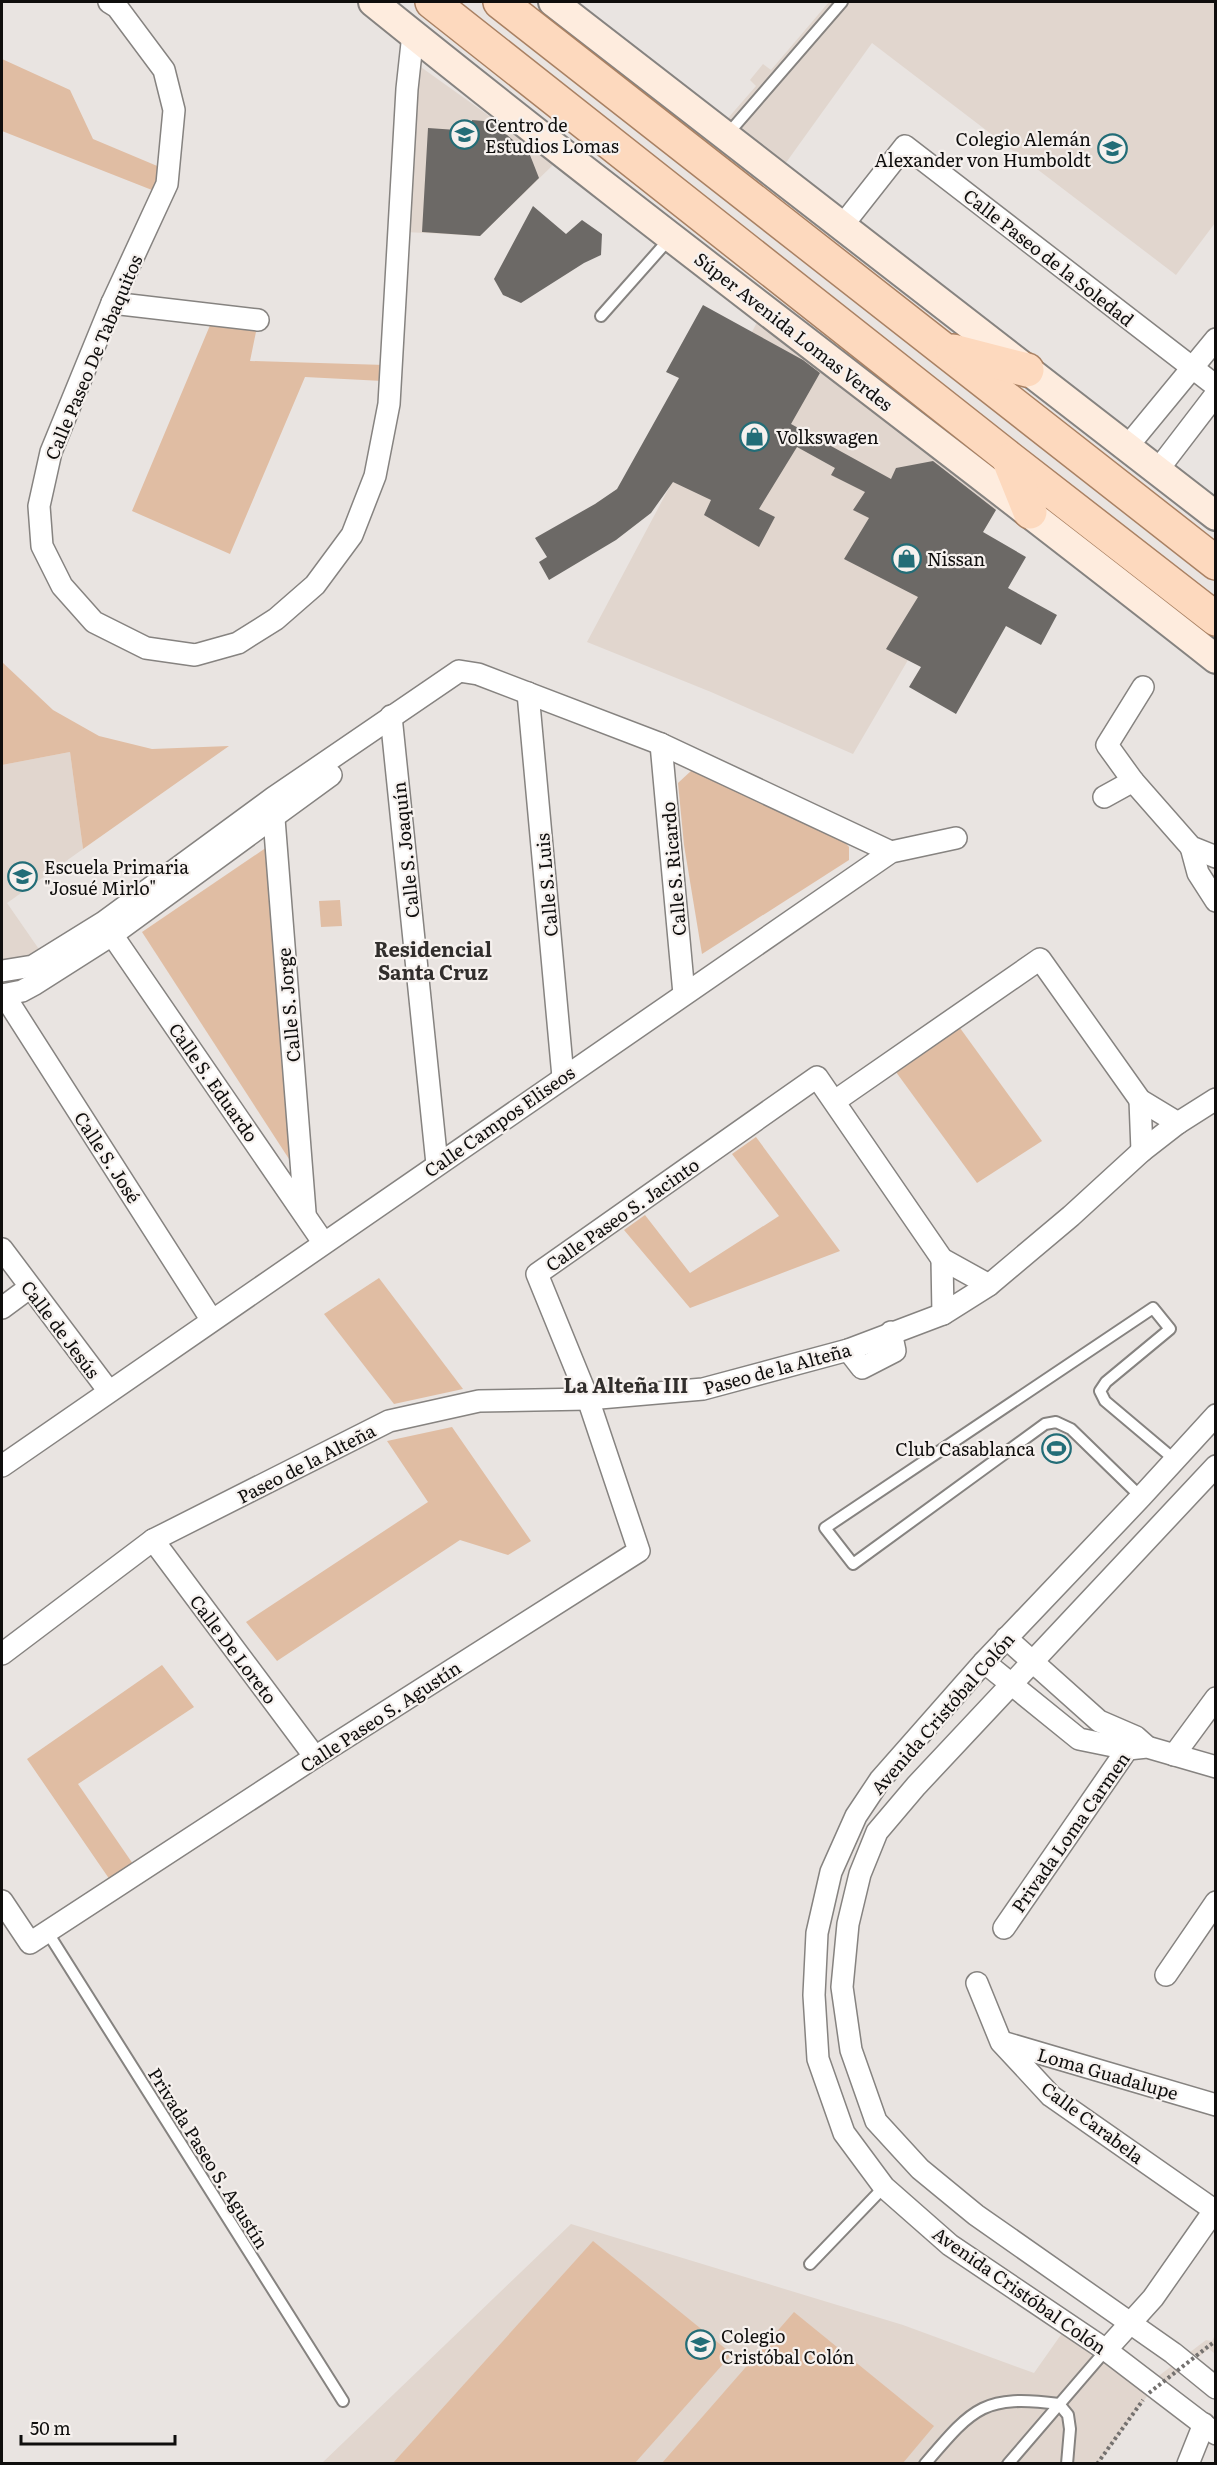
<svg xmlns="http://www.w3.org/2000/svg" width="1217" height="2465" font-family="Literata,serif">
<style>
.built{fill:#e1d6ce}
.green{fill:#e0bda3}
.building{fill:#6c6966}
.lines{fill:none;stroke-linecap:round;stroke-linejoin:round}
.service-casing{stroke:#868380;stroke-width:14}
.minor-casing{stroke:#868380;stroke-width:24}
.secondary-casing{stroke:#868380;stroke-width:32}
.primary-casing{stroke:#a98163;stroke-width:36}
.path{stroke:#74716f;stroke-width:4;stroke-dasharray:3 3;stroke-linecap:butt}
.service{stroke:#fff;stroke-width:10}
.minor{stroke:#fff;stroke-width:21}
.secondary{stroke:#feecde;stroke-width:28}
.primary{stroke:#fdd9be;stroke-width:33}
.path-bridge{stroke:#74716f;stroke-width:4;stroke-dasharray:3 3;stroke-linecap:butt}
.labels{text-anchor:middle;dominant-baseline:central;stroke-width:4.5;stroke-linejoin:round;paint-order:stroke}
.poi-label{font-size:18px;fill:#0f0e0d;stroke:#f6f1ee;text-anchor:start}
.street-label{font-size:18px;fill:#0f0e0d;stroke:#f6f1ee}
.neighbourhood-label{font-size:20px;font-weight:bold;fill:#312e2c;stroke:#f6f1ee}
</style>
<rect width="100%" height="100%" fill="#e9e4e1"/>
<!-- built -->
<g class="built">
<path d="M829,2h386v221l-39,52 -304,-232 -92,128 -58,-46 34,-39 -6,-6 13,-16 8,6z"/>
<path d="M418,65l137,98 -75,73 -74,-4z"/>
<path d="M762,313l239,188 -148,253 -142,-62 -124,-50z"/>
<path d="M70,752l13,97 -76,54 36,52 -41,11v-201z"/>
<path d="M571,2224l332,101 131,48 31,-44 87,52 54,-41 6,1 3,-6v19l-6,-5 -61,46 -49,68 -778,1z"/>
</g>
<!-- green -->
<g class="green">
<path d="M2,59l68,31 23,49 69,29 -5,24 -155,-61z"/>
<path d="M211,323l46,4 -7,34 135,4 -2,16 -78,-4 -75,177 -98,-43z"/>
<path d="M2,662l51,48 46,26 53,13 77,-3 -146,103 -13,-97 -68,13z"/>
<path d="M692,770l148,67 9,10v13l-147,94 -18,-109 -6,-62z"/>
<path d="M270,845l7,46 12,268 -147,-227z"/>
<path d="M340,900l2,26 -21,1 -2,-26z"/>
<path d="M960,1028l82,113 -65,42 -81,-111z"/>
<path d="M756,1137l84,114 -150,57 -66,-78 21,-15 45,58 89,-57 -47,-62z"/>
<path d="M379,1278l84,111 -69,15 -70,-90z"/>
<path d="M452,1427l79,114 -23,14 -48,-15 -183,121 -31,-39 182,-120 -41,-61z"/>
<path d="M162,1665l32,42 -116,77 55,80 -23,16 -83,-121z"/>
<path d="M593,2241l139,113 -97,109h-242z"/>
<path d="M794,2312l140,114 -31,37h-241z"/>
</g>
<!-- building -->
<g class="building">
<path d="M472,120l23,2 2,8 10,5 23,20 9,23 -59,58 -58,-4 6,-104 43,3z"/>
<path d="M533,206l33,28 16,-14 20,14 -1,21 -17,8 -63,40 -18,-8 -9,-16z"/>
<path d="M703,305l100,55 17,13 -29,51 100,55 5,-11 37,-7 63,49 -13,22 43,25 -18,31 49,27 -16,30 -35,-19 -50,88 -47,-27 12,-20 -35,-18 32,-52 -74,-38 25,-41 -16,-8 12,-18 -34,-17 4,-7 -38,-21 -38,62 16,8 -16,30 -55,-32 7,-15 -38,-18 -22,31 -35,27 -67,40 -10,-18 8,-5 -12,-19 60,-34 22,-15 62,-111 -13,-6z"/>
</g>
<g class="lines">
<defs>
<g id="service">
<path d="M726,136l116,-134"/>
<path d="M601,316l70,-79"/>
<path d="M1141,1497l-70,-68 -15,-7 -11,2 -192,140 -28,-36 328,-220 17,21 -64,53 -6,9 5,10 70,59"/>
<path d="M48,1933l295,468"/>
<path d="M810,2264l74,-77"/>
<path d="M925,2464c48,-56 58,-70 134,-60l9,11 2,14 -3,35"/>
<path d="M1008,2464l98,-114"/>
</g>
<g id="minor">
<path d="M109,2l8,5 47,63 10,40 -7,74 -55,119 -61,149 -12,54 3,40 20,40 32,36 52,26 49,7 43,-12 38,-24 39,-34 37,-50 23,-59 14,-72 18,-315 6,-55"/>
<path d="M842,226l63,-80 311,240"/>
<path d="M112,303l146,17"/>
<path d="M1127,447l89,-108"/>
<path d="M1157,471l59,-77"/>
<path d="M528,693l35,384"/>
<path d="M391,716l46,448"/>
<path d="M661,744l23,250"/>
<path d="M1133,781l-26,-36 36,-58"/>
<path d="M1104,797l29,-16 58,66 25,10"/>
<path d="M273,806l32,406"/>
<path d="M1191,847l7,26 18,28"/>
<path d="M104,923l219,319"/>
<path d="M2,971l31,-5 71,-44 169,-124 186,-127 19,3 183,70 230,108"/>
<path d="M2,995l20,-4 13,-7 77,-49 219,-160"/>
<path d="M4,995l207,324"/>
<path d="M1140,1100l2,51"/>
<path d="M835,1101l205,-142 100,141 38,23"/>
<path d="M2,1249l106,141"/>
<path d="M942,1259l1,55"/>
<path d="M2,1308l27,-20"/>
<path d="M848,1350l14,18 33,-17 -4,-19"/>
<path d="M1216,1415l-75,82 -157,165 -104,118 -24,36 -25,56 -14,61 -3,62 4,64 26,74 40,54 66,58 156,105 110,84"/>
<path d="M2,1466l889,-614 65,-14"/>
<path d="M1216,1466l-300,320 -39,46 -17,42 -12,50 -6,63 9,63 25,71 44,48 56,46 197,138 43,35"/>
<path d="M153,1540l162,217"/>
<path d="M1006,1638l93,83 37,16 9,8"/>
<path d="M2,1654l151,-114 236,-119 90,-20 109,-2 115,-10 145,-39 95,-36 46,-29 82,-69 71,-65 36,-28 38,-24"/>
<path d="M984,1662l95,77 49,10 19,-2 69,20"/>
<path d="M1174,1755l42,-57"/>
<path d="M2,1901l28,42 285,-186 324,-206 -51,-152 -51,-125 280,-197 125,182 47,26"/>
<path d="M1004,1928l131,-190"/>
<path d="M1166,1975l50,-73"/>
<path d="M977,1983l24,59 50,54 163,114"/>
<path d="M1002,2042l214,63"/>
<path d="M1106,2350l47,-52 63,-90"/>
<path d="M1188,2464l16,-40"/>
</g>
<g id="secondary">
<path d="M373,2c277,224 563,436 843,657"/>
<path d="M553,2l663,514"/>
</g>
<g id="primary">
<path d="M432,2l577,456 207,161"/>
<path d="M500,2l716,561"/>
<path d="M953,351l74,19"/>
<path d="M1009,460l21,52"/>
</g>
</defs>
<!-- service casing -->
<use href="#service" class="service-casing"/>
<!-- minor casing -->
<use href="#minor" class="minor-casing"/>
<!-- secondary casing -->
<use href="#secondary" class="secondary-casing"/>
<!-- primary casing -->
<use href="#primary" class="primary-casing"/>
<!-- path -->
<g class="path">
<path d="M1210,2345l6,-4"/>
<path d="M1097,2464l46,-64"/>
</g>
<!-- service -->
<use href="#service" class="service"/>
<!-- minor -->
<use href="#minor" class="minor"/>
<!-- secondary -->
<use href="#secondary" class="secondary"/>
<!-- primary -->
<use href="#primary" class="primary"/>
<!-- path-bridge -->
<path class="path-bridge" d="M1149,2393l61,-48"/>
</g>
<!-- icons -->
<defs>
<symbol id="school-ring" viewBox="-11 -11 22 22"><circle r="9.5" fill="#f6f1ee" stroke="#236d77" stroke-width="1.5"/><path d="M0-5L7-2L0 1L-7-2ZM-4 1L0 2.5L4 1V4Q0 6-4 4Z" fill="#236d77"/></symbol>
<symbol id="shop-ring" viewBox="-11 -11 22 22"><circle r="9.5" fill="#f6f1ee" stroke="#236d77" stroke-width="1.5"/><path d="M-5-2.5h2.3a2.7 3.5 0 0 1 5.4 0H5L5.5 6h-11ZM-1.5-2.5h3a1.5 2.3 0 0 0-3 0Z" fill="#236d77"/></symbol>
<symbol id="stadium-ring" viewBox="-11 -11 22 22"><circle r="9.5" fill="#f6f1ee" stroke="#236d77" stroke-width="1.5"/><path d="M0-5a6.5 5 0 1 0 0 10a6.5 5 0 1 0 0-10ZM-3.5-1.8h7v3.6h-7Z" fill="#236d77"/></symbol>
</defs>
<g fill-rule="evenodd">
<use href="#school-ring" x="448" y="118" width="33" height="33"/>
<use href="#school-ring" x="1096" y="132" width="33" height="33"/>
<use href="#shop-ring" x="738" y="420" width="33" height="33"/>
<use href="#shop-ring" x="890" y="542" width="33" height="33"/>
<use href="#school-ring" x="6" y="860" width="33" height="33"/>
<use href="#stadium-ring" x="1040" y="1432" width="33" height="33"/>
<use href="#school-ring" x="684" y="2328" width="33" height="33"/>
</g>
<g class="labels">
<!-- poi labels -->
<g class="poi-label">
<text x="485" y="124">Centro de<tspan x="485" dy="21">Estudios Lomas</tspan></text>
<text x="1091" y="138" text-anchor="end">Colegio Alemán<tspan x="1091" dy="21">Alexander von Humboldt</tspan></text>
<text x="776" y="436">Volkswagen</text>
<text x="927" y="558">Nissan</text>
<text x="44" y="866">Escuela Primaria<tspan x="44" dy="21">"Josué Mirlo"</tspan></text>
<text x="1035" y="1448" text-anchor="end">Club Casablanca</text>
<text x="721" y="2335">Colegio<tspan x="721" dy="21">Cristóbal Colón</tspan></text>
</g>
<!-- street labels -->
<g class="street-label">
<text transform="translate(1049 257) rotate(38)">Calle Paseo de la Soledad</text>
<text transform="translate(794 331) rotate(38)">Súper Avenida Lomas Verdes</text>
<text transform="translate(93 357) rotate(-67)">Calle Paseo De Tabaquitos</text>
<text transform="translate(405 850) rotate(-96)">Calle S. Joaquín</text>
<text transform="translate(673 869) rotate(-95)">Calle S. Ricardo</text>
<text transform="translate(546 885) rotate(-95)">Calle S. Luis</text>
<text transform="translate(288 1005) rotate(-95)">Calle S. Jorge</text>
<text transform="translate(214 1082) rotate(55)">Calle S. Eduardo</text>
<text transform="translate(499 1121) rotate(-35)">Calle Campos Eliseos</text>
<text transform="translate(108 1157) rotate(57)">Calle S. José</text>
<text transform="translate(622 1214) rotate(-35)">Calle Paseo S. Jacinto</text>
<text transform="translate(61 1329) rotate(53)">Calle de Jesús</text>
<text transform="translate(777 1368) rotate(-15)">Paseo de la Alteña</text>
<text transform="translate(306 1463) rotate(-27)">Paseo de la Alteña</text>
<text transform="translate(234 1649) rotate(53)">Calle De Loreto</text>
<text transform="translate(942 1713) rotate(-49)">Avenida Cristóbal Colón</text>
<text transform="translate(380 1716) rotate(-33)">Calle Paseo S. Agustín</text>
<text transform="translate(1070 1832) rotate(-55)">Privada Loma Carmen</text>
<text transform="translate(1108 2073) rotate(16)">Loma Guadalupe</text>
<text transform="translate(1093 2122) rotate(37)">Calle Carabela</text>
<text transform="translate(209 2158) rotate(58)">Privada Paseo S. Agustín</text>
<text transform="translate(1020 2290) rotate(35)">Avenida Cristóbal Colón</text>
</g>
<!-- neighbourhood labels -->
<g class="neighbourhood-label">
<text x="433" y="948">Residencial<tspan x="433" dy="23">Santa Cruz</tspan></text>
<text x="626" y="1384">La Alteña III</text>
</g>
</g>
<!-- border -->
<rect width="1217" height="2465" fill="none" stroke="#0f0e0d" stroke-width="6"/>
<!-- scale -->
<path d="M21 2435v9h154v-9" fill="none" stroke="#0f0e0d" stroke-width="3"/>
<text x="30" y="2435" font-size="18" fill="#0f0e0d" stroke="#f6f1ee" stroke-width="4.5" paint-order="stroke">50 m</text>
</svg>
